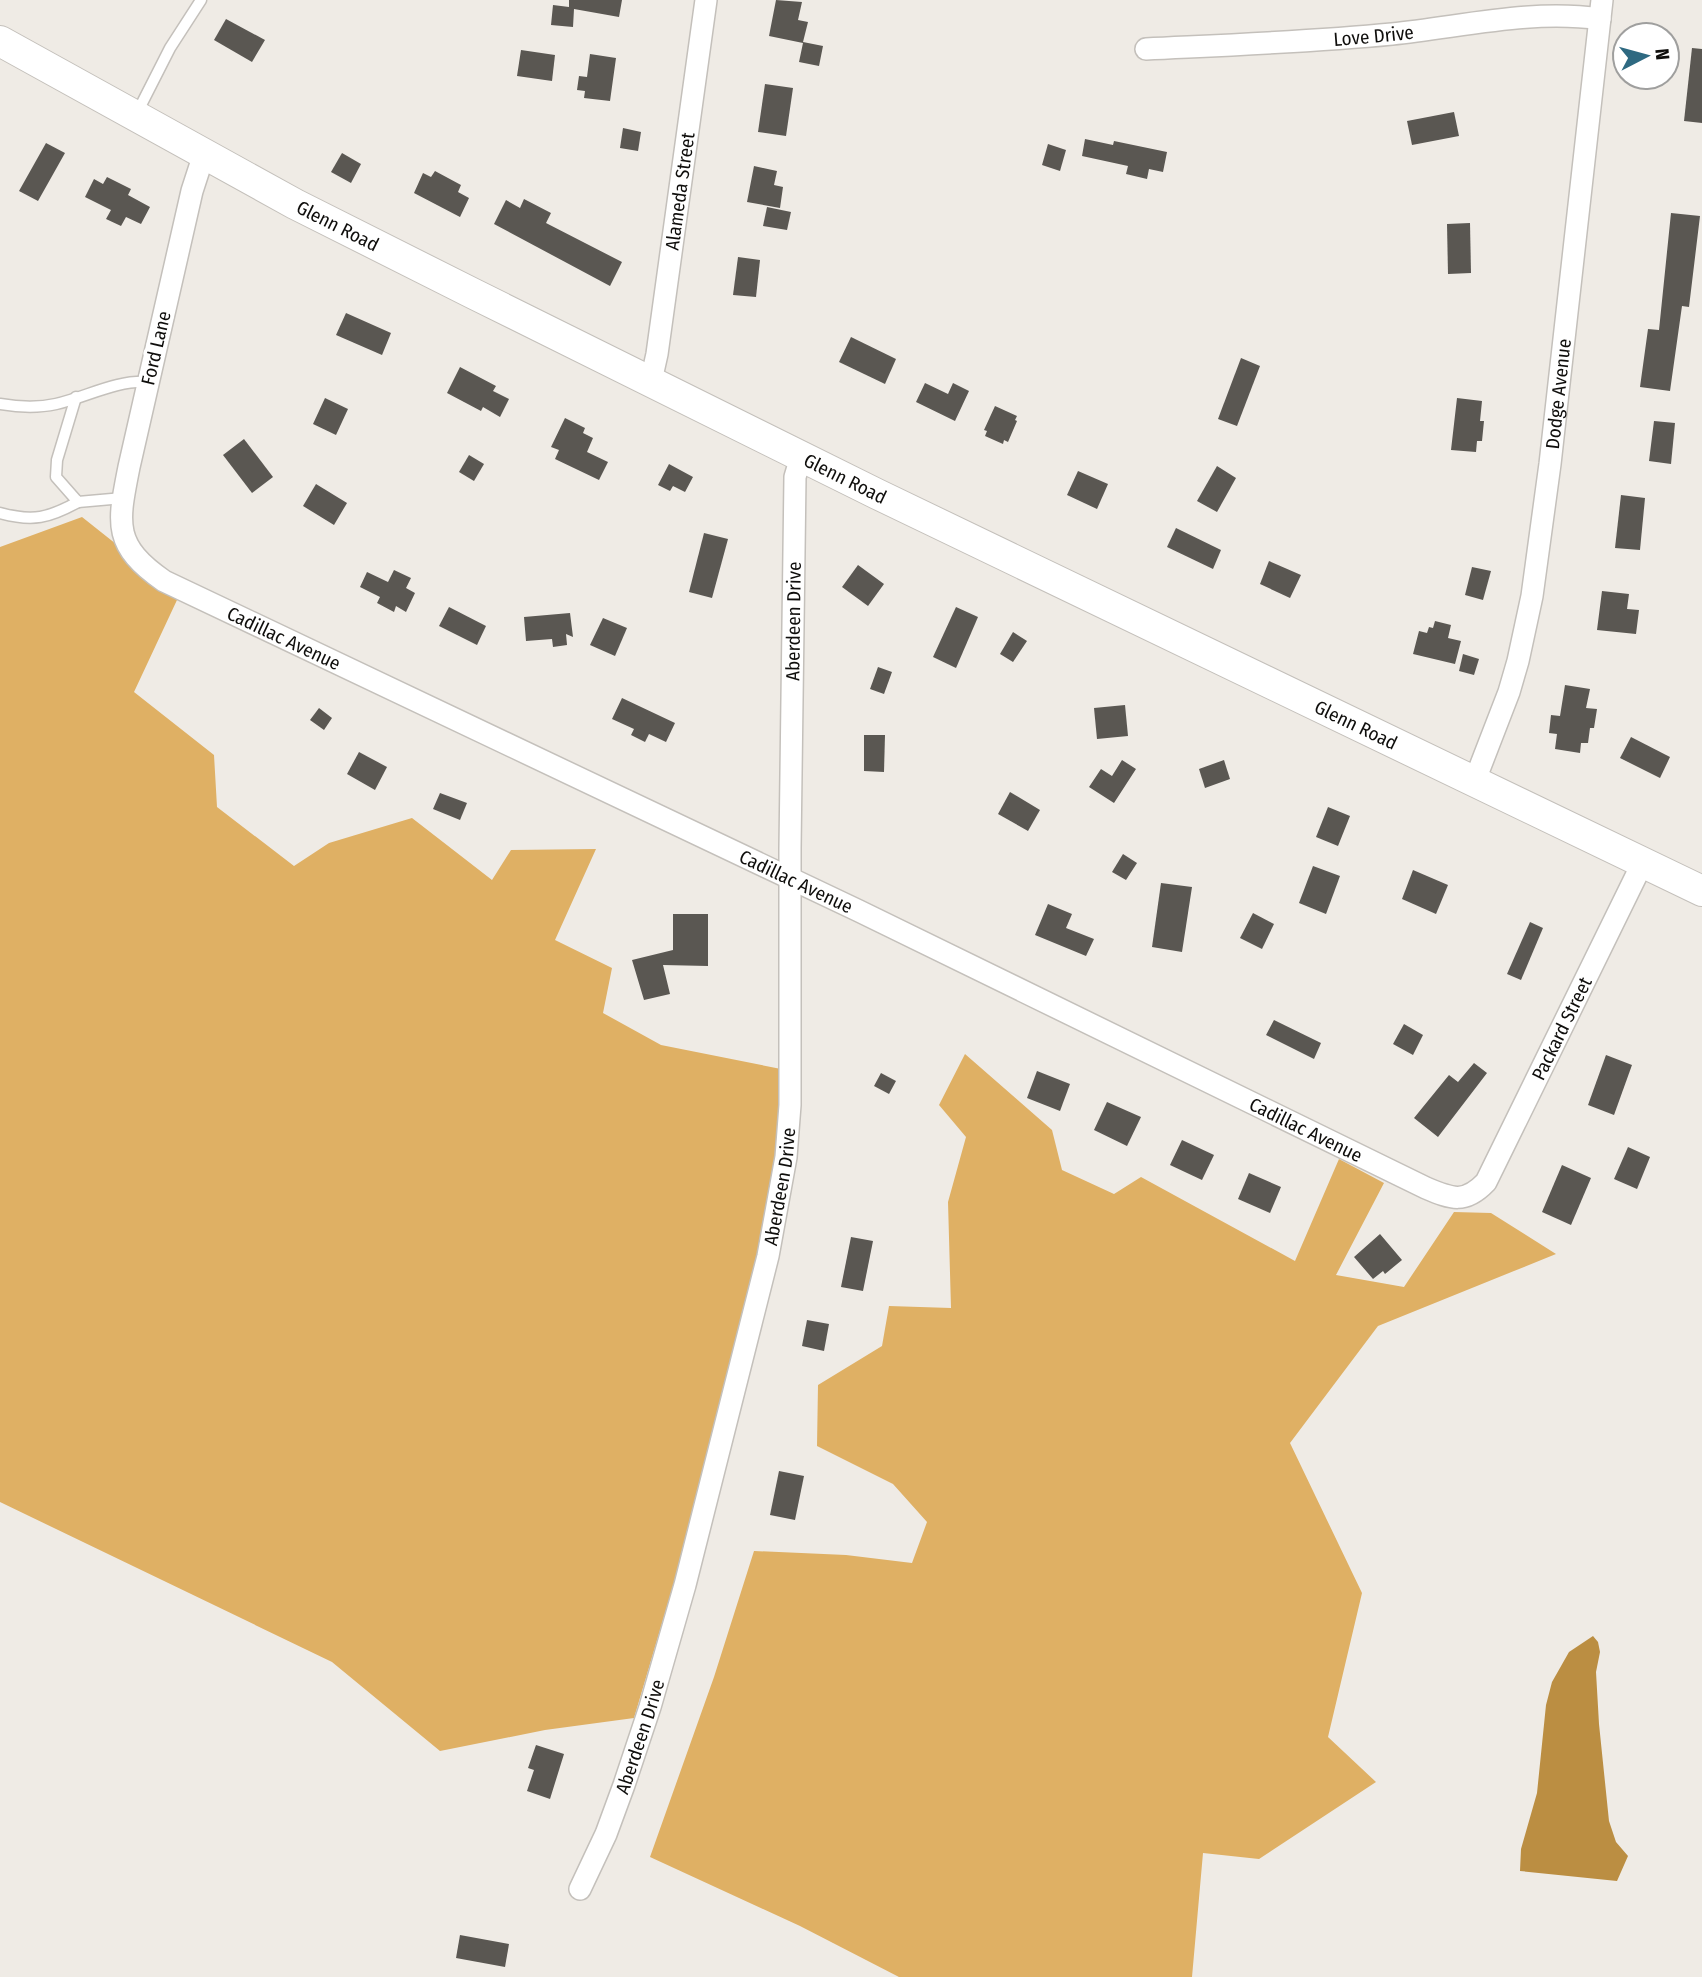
<svg xmlns="http://www.w3.org/2000/svg" width="1702" height="1977" font-family="'Fira Sans Condensed',sans-serif">
<style>
.forest{fill:#dfb064}
.water{fill:#bb8e42}
.building{fill:#5a5752}
.lines{fill:none;stroke-linecap:round;stroke-linejoin:round}
.lane-casing{stroke:#c4c0bb;stroke-width:13}
.street-casing{stroke:#c4c0bb;stroke-width:24}
.secondary-casing{stroke:#c4c0bb;stroke-width:32}
.lane{stroke:#fff;stroke-width:10}
.street{stroke:#fff;stroke-width:21}
.secondary{stroke:#fff;stroke-width:30}
.labels{text-anchor:middle;dominant-baseline:central;stroke-width:7;stroke-linejoin:round;paint-order:stroke}
.street-label{font-size:19px;fill:#0f0e0c;stroke:#fff}
</style>
<rect width="100%" height="100%" fill="#efebe5"/>
<!-- forest -->
<g class="forest">
<path d="M82,517l34,27 8,15 17,18 36,23 -43,92 80,63 3,52 77,59 35,-23 83,-25 80,62 19,-30 85,-1 -41,91 57,28 -9,45 58,32 120,24v35l-11,101 -96,378 -40,135 -89,12 -105,21 -108,-89 -332,-160v-955z"/>
<path d="M965,1054l87,76 10,40 52,24 27,-17 154,84 44,-102 45,24 -48,92 68,12 50,-75 37,1 65,41 -178,72 -88,117 72,150 -34,144 48,45 -117,77 -56,-6 -11,124h-293l-99,-51 -150,-69 64,-180 40,-126 92,4 66,8 15,-41 -34,-38 -76,-38 1,-61 64,-39 7,-40 62,2 -3,-106 18,-65 -27,-32z"/>
</g>
<!-- water -->
<path class="water" d="M1593,1636l5,6 2,10 -4,20 3,52 10,97 7,21 12,14 -11,25 -97,-10 1,-22 16,-56 9,-88 6,-23 17,-30z"/>
<!-- building -->
<g class="building">
<path d="M569,0h53l-3,17 -45,-8 -1,18 -22,-2 2,-20 16,2z"/>
<path d="M776,0l26,2 -4,18 10,2 -5,20 20,4 -4,20 -20,-4 4,-19 -34,-7z"/>
<path d="M226,19l39,21 -13,22 -38,-22z"/>
<path d="M1692,48l10,1v74l-18,-2z"/>
<path d="M521,50l34,5 -3,26 -35,-5z"/>
<path d="M590,54l26,4 -6,43 -26,-3 1,-7 -8,-1 2,-14 8,1z"/>
<path d="M765,84l28,4 -7,48 -28,-4z"/>
<path d="M1454,112l5,24 -47,9 -5,-24z"/>
<path d="M623,128l18,4 -3,19 -18,-3z"/>
<path d="M1085,139l28,6 1,-4 53,11 -4,20 -14,-3 -2,10 -21,-5 2,-8 -46,-10z"/>
<path d="M46,143l19,10 -27,48 -19,-10z"/>
<path d="M1048,144l18,6 -6,21 -18,-6z"/>
<path d="M342,153l19,11 -10,19 -20,-11z"/>
<path d="M754,166l23,5 -3,14 9,2 -3,21 -33,-6z"/>
<path d="M435,171l26,14 -3,7 11,6 -9,19 -46,-24 9,-20 8,4z"/>
<path d="M107,177l24,12 -3,6 22,12 -9,17 -15,-7 -5,9 -15,-7 5,-9 -26,-13 9,-18 9,5z"/>
<path d="M524,199l27,14 -5,10 76,39 -12,24 -116,-62 12,-24 14,8z"/>
<path d="M767,207l24,5 -4,18 -24,-4z"/>
<path d="M1671,213l29,3 -11,91 -7,-1 -12,85 -30,-4 8,-58 11,1z"/>
<path d="M1470,223l1,50 -23,1 -1,-50z"/>
<path d="M738,257l22,3 -4,37 -23,-2z"/>
<path d="M346,313l45,20 -9,22 -46,-20z"/>
<path d="M851,337l45,22 -11,25 -46,-22z"/>
<path d="M1241,358l19,8 -23,60 -19,-7z"/>
<path d="M460,367l36,19 -3,5 16,8 -9,18 -17,-10 -2,4 -34,-18z"/>
<path d="M925,383l23,11 5,-11 16,8 -14,30 -39,-19z"/>
<path d="M325,398l23,11 -12,26 -23,-11z"/>
<path d="M1457,398l25,3 -2,20h4l-2,20h-5l-1,11 -25,-2z"/>
<path d="M995,406l22,10 -2,4 2,1 -9,21 -4,-2 -1,4 -18,-8 2,-5 -3,-1z"/>
<path d="M565,418l20,10 -2,5 10,5 -6,14 21,10 -9,18 -44,-21 4,-9 -8,-3z"/>
<path d="M1654,421l21,2 -4,41 -22,-3z"/>
<path d="M244,439l29,38 -21,16 -29,-38z"/>
<path d="M469,455l15,9 -10,17 -15,-9z"/>
<path d="M669,464l24,13 -8,15 -12,-6 -3,5 -12,-6z"/>
<path d="M1217,466l19,12 -19,34 -20,-11z"/>
<path d="M1078,471l30,13 -11,25 -30,-14z"/>
<path d="M316,484l31,19 -13,22 -31,-19z"/>
<path d="M1621,495l24,3 -5,52 -25,-2z"/>
<path d="M1176,528l45,22 -8,19 -46,-22z"/>
<path d="M704,533l24,6 -16,59 -23,-6z"/>
<path d="M1269,561l32,14 -11,23 -30,-14z"/>
<path d="M858,565l26,19 -16,22 -26,-19z"/>
<path d="M1472,567l19,4 -8,29 -18,-5z"/>
<path d="M394,570l17,8 -5,10 9,5 -9,19 -10,-6 -2,6 -17,-9 3,-6 -20,-10 7,-15 21,10z"/>
<path d="M1602,591l27,3 -2,15 12,1 -3,24 -39,-4z"/>
<path d="M449,607l37,19 -9,19 -38,-19z"/>
<path d="M956,607l22,10 -22,51 -23,-11z"/>
<path d="M570,613l3,24 -7,-3 1,11 -14,2 -1,-8 -26,2 -2,-24z"/>
<path d="M603,618l24,10 -12,28 -25,-11z"/>
<path d="M1435,621l16,4 -3,13 13,3 -6,23 -42,-10 6,-23 8,2 2,-6 4,1z"/>
<path d="M1013,632l14,9 -14,21 -13,-8z"/>
<path d="M1463,654l16,5 -5,16 -15,-4z"/>
<path d="M878,667l14,5 -8,22 -14,-5z"/>
<path d="M1565,685l25,4 -4,19 11,1 -3,19h-4l-2,15h-7l-1,10 -25,-4 2,-15 -8,-1 2,-18 9,1z"/>
<path d="M622,698l53,25 -9,19 -17,-8 -4,8 -14,-7 3,-6 -22,-10z"/>
<path d="M1125,705l3,31 -31,3 -3,-31z"/>
<path d="M319,708l13,10 -8,12 -14,-10z"/>
<path d="M864,735h21l-1,37 -20,-1z"/>
<path d="M1631,737l39,20 -10,21 -40,-20z"/>
<path d="M359,752l28,15 -12,23 -28,-16z"/>
<path d="M1122,760l14,9 -22,34 -25,-16 12,-18 11,7z"/>
<path d="M1224,760l6,19 -25,9 -6,-19z"/>
<path d="M1010,792l30,18 -12,21 -30,-17z"/>
<path d="M440,793l27,10 -7,17 -27,-11z"/>
<path d="M1328,807l22,9 -12,30 -22,-9z"/>
<path d="M1123,854l14,9 -11,17 -14,-8z"/>
<path d="M1313,866l27,10 -14,38 -27,-11z"/>
<path d="M1413,870l35,15 -12,29 -34,-15z"/>
<path d="M1161,883l31,4 -10,65 -30,-5z"/>
<path d="M1048,904l24,10 -6,14 28,11 -8,17 -51,-21z"/>
<path d="M1253,913l21,11 -12,25 -22,-11z"/>
<path d="M673,914h35v52l-45,-1 7,29 -26,6 -12,-40 41,-10z"/>
<path d="M1530,922l13,6 -22,52 -14,-6z"/>
<path d="M1274,1020l47,23 -7,16 -48,-24z"/>
<path d="M1404,1024l19,11 -10,20 -20,-11z"/>
<path d="M1606,1055l26,10 -18,50 -26,-10z"/>
<path d="M1474,1063l13,10 -49,64 -24,-19 35,-43 9,7z"/>
<path d="M1037,1071l33,13 -10,27 -33,-13z"/>
<path d="M881,1073l15,8 -7,13 -15,-8z"/>
<path d="M1107,1102l34,15 -14,29 -33,-16z"/>
<path d="M1182,1140l32,15 -12,25 -32,-15z"/>
<path d="M1628,1147l22,10 -13,32 -23,-10z"/>
<path d="M1562,1165l29,13 -20,47 -29,-13z"/>
<path d="M1249,1173l32,14 -11,26 -32,-14z"/>
<path d="M1380,1234l22,26 -17,14 -2,-3 -10,8 -19,-22z"/>
<path d="M851,1237l22,4 -10,50 -22,-4z"/>
<path d="M807,1320l22,4 -5,27 -22,-5z"/>
<path d="M779,1471l25,5 -9,44 -25,-5z"/>
<path d="M536,1745l28,9 -14,45 -23,-8 7,-21 -6,-2z"/>
<path d="M460,1935l49,9 -4,23 -49,-9z"/>
</g>
<g class="lines">
<defs>
<g id="lane">
<path d="M137,113l33,-65 31,-48"/>
<path d="M76,397l-19,63 -1,17 22,25 45,-4"/>
<path d="M0,404c18,3 38,4 56,0 31,-7 59,-24 92,-22"/>
<path d="M0,513c33,9 49,5 78,-11"/>
</g>
<g id="street">
<path id="s1" d="M1146,49c82,-4 165,-7 246,-15 69,-7 139,-25 208,-15"/>
<path id="s2" d="M204,154l-12,37 -63,276c-11,56 -17,78 35,114l695,330 567,277c26,11 39,16 60,-6l157,-320"/>
<path id="s3" d="M651,381l6,-27 49,-354"/>
<path id="s4" d="M1475,780l34,-88 9,-31 14,-65 18,-132 52,-464"/>
<path id="s5" d="M580,1889l26,-55 18,-49 26,-78 35,-122 83,-329 18,-99 4,-52v-257l5,-371 6,-20"/>
</g>
<g id="secondary">
<path id="s6" d="M0,41l295,163 179,90 403,200 825,397"/>
</g>
</defs>
<!-- lane casing -->
<use href="#lane" class="lane-casing"/>
<!-- street casing -->
<use href="#street" class="street-casing"/>
<!-- secondary casing -->
<use href="#secondary" class="secondary-casing"/>
<!-- lane -->
<use href="#lane" class="lane"/>
<!-- street -->
<use href="#street" class="street"/>
<!-- secondary -->
<use href="#secondary" class="secondary"/>
</g>
<g class="labels">
<!-- street labels -->
<g class="street-label">
<text stroke="none"><textPath href="#s1" startOffset="228">Love Drive</textPath></text>
<text stroke="none"><textPath href="#s3" startOffset="192">Alameda Street</textPath></text>
<text stroke="none"><textPath href="#s6" startOffset="385">Glenn Road</textPath></text>
<text transform="translate(156 348) rotate(-77)">Ford Lane</text>
<text stroke="none"><textPath href="#s4" startOffset="397">Dodge Avenue</textPath></text>
<text stroke="none"><textPath href="#s6" startOffset="952">Glenn Road</textPath></text>
<text stroke="none"><textPath href="#s5" startOffset="1298">Aberdeen Drive</textPath></text>
<text stroke="none"><textPath href="#s2" startOffset="586">Cadillac Avenue</textPath></text>
<text stroke="none"><textPath href="#s6" startOffset="1519">Glenn Road</textPath></text>
<text stroke="none"><textPath href="#s2" startOffset="1153">Cadillac Avenue</textPath></text>
<text stroke="none"><textPath href="#s2" startOffset="2091">Packard Street</textPath></text>
<text stroke="none"><textPath href="#s2" startOffset="1720">Cadillac Avenue</textPath></text>
<text stroke="none"><textPath href="#s5" startOffset="732">Aberdeen Drive</textPath></text>
<text stroke="none"><textPath href="#s5" startOffset="164">Aberdeen Drive</textPath></text>
</g>
</g>
<!-- north arrow -->
<g transform="translate(1646 56) rotate(84)"><circle r="33" fill="#ffffff" stroke="#9f9f9e" stroke-width="2"/>
<path d="M0-5L12 26L0 18L-12 26Z" fill="#2e6981"/>
<text y="-10" font-size="19" font-weight="bold" text-anchor="middle" fill="#0f0e0c">N</text>
</g>
</svg>
